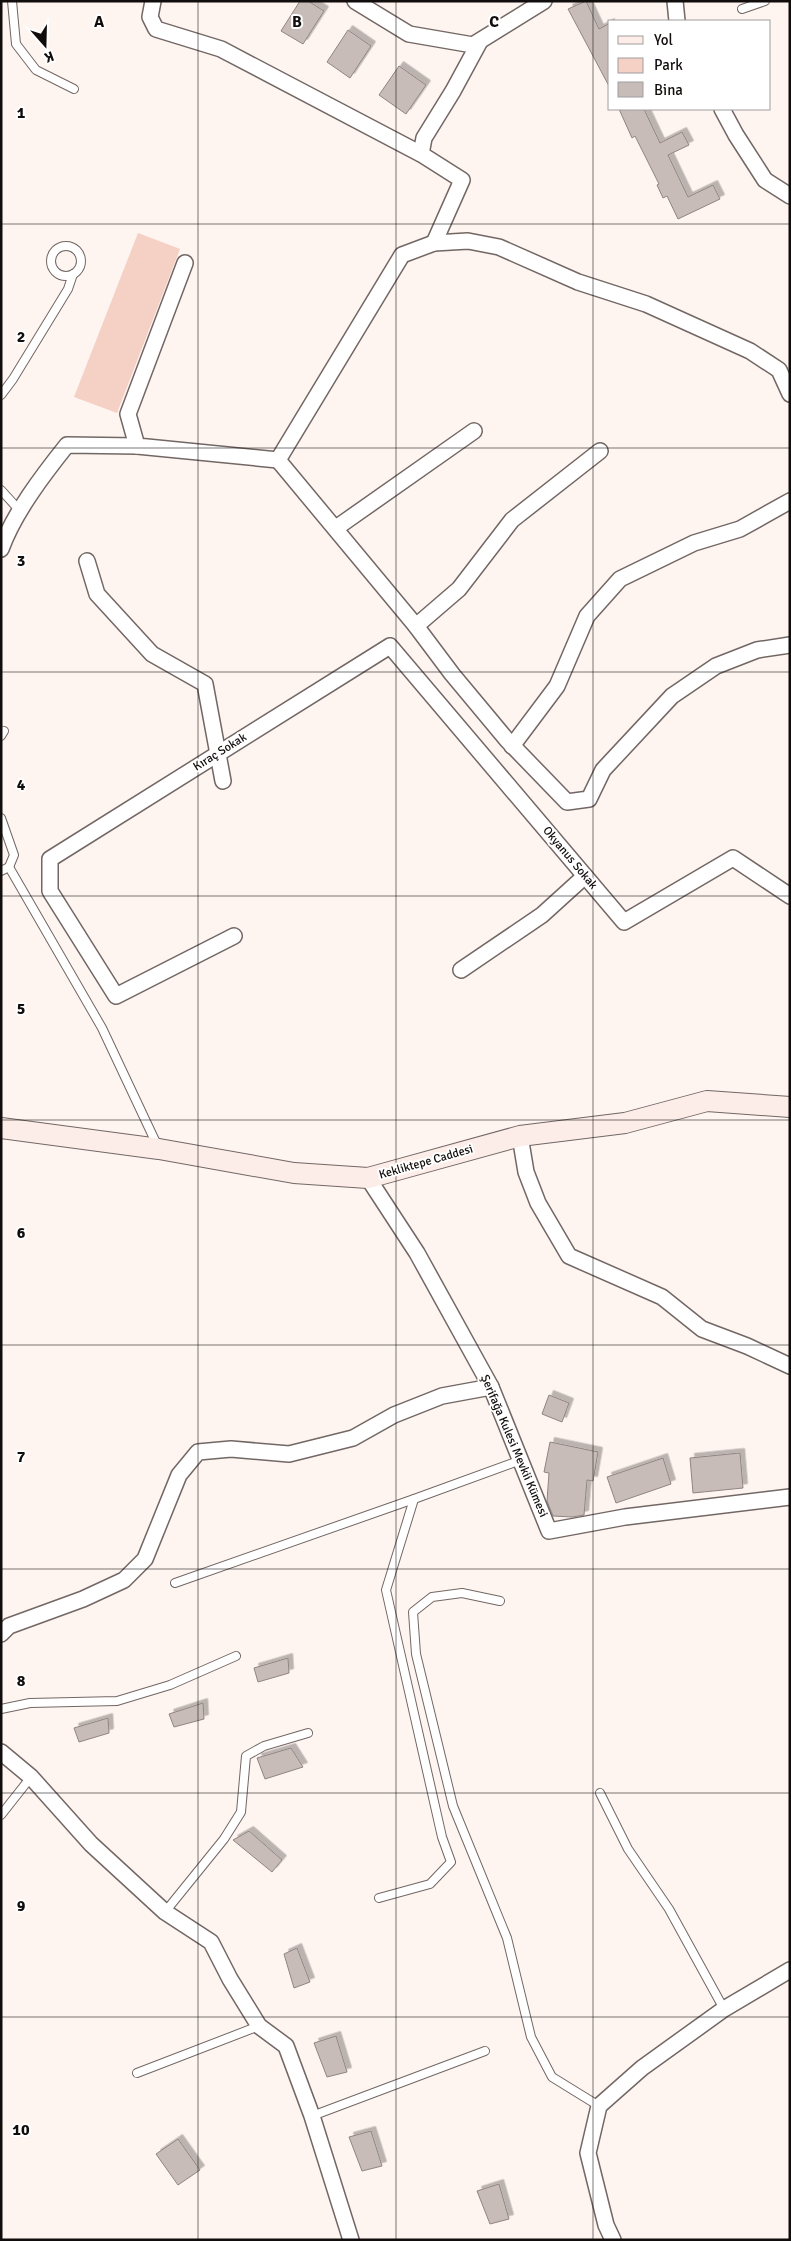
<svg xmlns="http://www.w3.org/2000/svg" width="791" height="2241" font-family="Signika,sans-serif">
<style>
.green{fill:#f4d0c5}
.building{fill:#c8bcb8;stroke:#908481;filter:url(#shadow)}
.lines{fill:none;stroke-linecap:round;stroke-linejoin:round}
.lane-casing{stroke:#726764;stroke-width:10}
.street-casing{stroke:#726764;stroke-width:18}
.secondary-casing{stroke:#726764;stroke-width:22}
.lane{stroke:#fff;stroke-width:8}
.street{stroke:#fff;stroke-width:15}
.secondary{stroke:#fdede8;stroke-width:20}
.grid{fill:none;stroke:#110d0c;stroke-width:1;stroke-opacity:0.55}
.labels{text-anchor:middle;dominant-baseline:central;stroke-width:4;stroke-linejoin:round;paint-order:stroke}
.street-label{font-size:12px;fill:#110d0c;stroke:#fff}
.grid-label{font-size:16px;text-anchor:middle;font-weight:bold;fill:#110d0c;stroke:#fff;stroke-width:4;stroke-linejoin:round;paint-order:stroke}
</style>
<defs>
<filter id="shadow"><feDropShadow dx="4.5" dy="-4.5" stdDeviation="0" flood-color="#0004"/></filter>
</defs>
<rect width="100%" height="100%" fill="#fef4f0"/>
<!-- green -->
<path class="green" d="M138,233l42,16 -63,164 -43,-16z"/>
<!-- building -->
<g class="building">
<path d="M300,1h8l16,10 -21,33 -22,-13z"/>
<path d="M586,1l13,28 11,-6v65l-42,-79z"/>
<path d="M348,30l23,16 -21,32 -23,-16z"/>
<path d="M399,66l27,19 -20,29 -27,-19z"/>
<path d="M619,109h25l16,34 22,-11 7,13 -21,10 20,42 25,-12 7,14 -42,20 -11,-23 -4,2 -6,-13 2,-1 -24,-48 -3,2z"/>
<path d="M549,1395l20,8 -7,19 -20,-8z"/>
<path d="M550,1442l48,10 -5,29 -6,-1 -3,35 -12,2 -19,-1 -6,-15 2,-28 -5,-1z"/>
<path d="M740,1453l3,35 -50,5 -3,-35z"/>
<path d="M663,1458l8,26 -55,19 -9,-26z"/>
<path d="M288,1658l1,15 -31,9 -4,-14z"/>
<path d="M203,1703l1,16 -30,8 -5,-13z"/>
<path d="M108,1718l1,15 -30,9 -5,-14z"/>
<path d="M291,1748l12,19 -38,12 -8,-21z"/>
<path d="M249,1831l33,29 -10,12 -39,-32z"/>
<path d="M297,1948l13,34 -16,6 -10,-34z"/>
<path d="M336,2036l11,36 -20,5 -13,-34z"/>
<path d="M371,2131l11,35 -20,5 -13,-34z"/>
<path d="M178,2139l22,31 -22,15 -22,-31z"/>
<path d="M499,2184l10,35 -19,5 -13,-33z"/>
</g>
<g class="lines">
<defs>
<g id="lane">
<path d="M12,1l4,43 20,26 38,19"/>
<path d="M742,9l23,-8"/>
<circle cx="66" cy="261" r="15"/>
<path d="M1,395l12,-16 55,-90 5,-15"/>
<path d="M1,490l20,22"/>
<path d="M1,736l3,-5"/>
<path d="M1,818l13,37 -5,12"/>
<path d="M1,871l8,-4 93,161 56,119"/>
<path d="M175,1583l239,-84"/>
<path d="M500,1601l-38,-8 -30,4 -19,15 3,42 37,152 54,132 24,99 21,40 47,29"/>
<path d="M1,1709l29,-6 87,-2 53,-16 66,-29"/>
<path d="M600,1793l28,56 41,60 55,100"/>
<path d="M1,1815l30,-38"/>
<path d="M379,1898l51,-14 21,-22 -9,-25 -56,-247 28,-91 107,-39"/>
<path d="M165,1912l59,-73 17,-27 5,-56 18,-10 44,-13"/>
<path d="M137,2073l122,-47"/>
<path d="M312,2116l173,-65"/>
</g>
<g id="street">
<path d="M153,1l-3,16 6,12 65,20 200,105 41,26 -28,63"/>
<path d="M355,1l54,33 64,11 71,-44"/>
<path d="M675,1l2,20"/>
<path d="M722,109l14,26 29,45 25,16"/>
<path d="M421,154l3,-16 29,-47 26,-48"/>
<path d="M185,263l-57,151 9,32 141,14"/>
<path d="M278,460l138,166 36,48 55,66 60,62 22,-3 14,-29 69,-74 44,-30 41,-16 33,-5"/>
<path d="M278,460l124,-205 32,-12 34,-2 31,6 79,35 68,22 104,47 29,19 11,24"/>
<path d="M336,528l138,-97"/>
<path d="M1,549c13,-36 42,-74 66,-104l70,1"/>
<path d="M87,561l10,33 55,60 53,30 18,97"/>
<path d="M416,626l43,-37 53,-69 88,-69"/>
<path d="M512,746l45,-60 30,-70 33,-37 74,-36 46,-14 50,-28"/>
<path d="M234,936l-118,60 -66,-105v-32l340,-213 234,276 109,-64 57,38"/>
<path d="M461,970l81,-55 43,-39"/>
<path d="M520,1136l6,36 12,31 31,53 93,41 40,32 45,17 43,20"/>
<path d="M368,1178l49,75 74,134 58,144 76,-14 165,-20"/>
<path d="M1,1634l8,-8 74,-27 41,-19 21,-21 34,-84 19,-23 33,-3 58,5 64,-16 41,-23 48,-19 49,-9"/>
<path d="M1,1752l30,25 60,67 74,68 46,30 19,37 29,47 27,20 26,70 39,124"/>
<path d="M613,2240l-7,-15 -18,-72 11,-47 43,-38 82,-59 66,-39"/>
</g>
<path id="secondary" d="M1,1128l158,21 135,24 74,5 152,-42 105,-13 82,-22 83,6"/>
</defs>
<!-- lane casing -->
<use href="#lane" class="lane-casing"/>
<!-- street casing -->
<use href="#street" class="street-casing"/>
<!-- secondary casing -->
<use href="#secondary" class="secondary-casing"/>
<!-- lane -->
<use href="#lane" class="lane"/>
<!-- street -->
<use href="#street" class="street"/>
<!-- secondary -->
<use href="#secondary" class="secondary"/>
</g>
<!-- grid -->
<path class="grid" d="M198,1v2239M396,1v2239M593,1v2239M1,224h789M1,448h789M1,672h789M1,896h789M1,1120h789M1,1345h789M1,1569h789M1,1793h789M1,2017h789"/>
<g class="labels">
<!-- street labels -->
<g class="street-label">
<text transform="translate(220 752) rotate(-32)">Kıraç Sokak</text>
<text transform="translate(570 858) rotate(50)">Okyanus Sokak</text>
<text transform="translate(426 1162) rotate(-16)">Kekliktepe Caddesi</text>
<text transform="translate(514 1446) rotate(67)">Şerifağa Kulesi Mevkii Kümesi</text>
</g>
</g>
<g class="grid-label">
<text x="99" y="27">A</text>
<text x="297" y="27">B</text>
<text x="494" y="27">C</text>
<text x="21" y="118">1</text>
<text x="21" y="342">2</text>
<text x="21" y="566">3</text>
<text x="21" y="790">4</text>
<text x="21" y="1014">5</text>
<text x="21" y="1238">6</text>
<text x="21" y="1462">7</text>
<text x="21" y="1686">8</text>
<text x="21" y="1911">9</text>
<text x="21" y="2135">10</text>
</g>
<!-- border -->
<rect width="791" height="2241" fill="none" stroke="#110d0c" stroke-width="5"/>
<!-- legend -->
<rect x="608" y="20" width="162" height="90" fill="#ffffff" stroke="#a09e9e"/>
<rect x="618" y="36" width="25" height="8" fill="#fdede8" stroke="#a09e9e"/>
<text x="654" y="45" font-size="15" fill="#110d0c">Yol</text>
<rect x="618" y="58" width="25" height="15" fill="#f4d0c5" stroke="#a09e9e"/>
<text x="654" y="70" font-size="15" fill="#110d0c">Park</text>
<rect x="618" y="82" width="25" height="15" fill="#c8bcb8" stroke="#a09e9e"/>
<text x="654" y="95" font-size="15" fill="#110d0c">Bina</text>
<!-- north arrow -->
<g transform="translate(45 45) rotate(160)" stroke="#ffffff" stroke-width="4" paint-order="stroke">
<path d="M0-4L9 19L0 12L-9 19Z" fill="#110d0c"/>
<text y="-8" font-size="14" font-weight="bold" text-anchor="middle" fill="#110d0c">K</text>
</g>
</svg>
